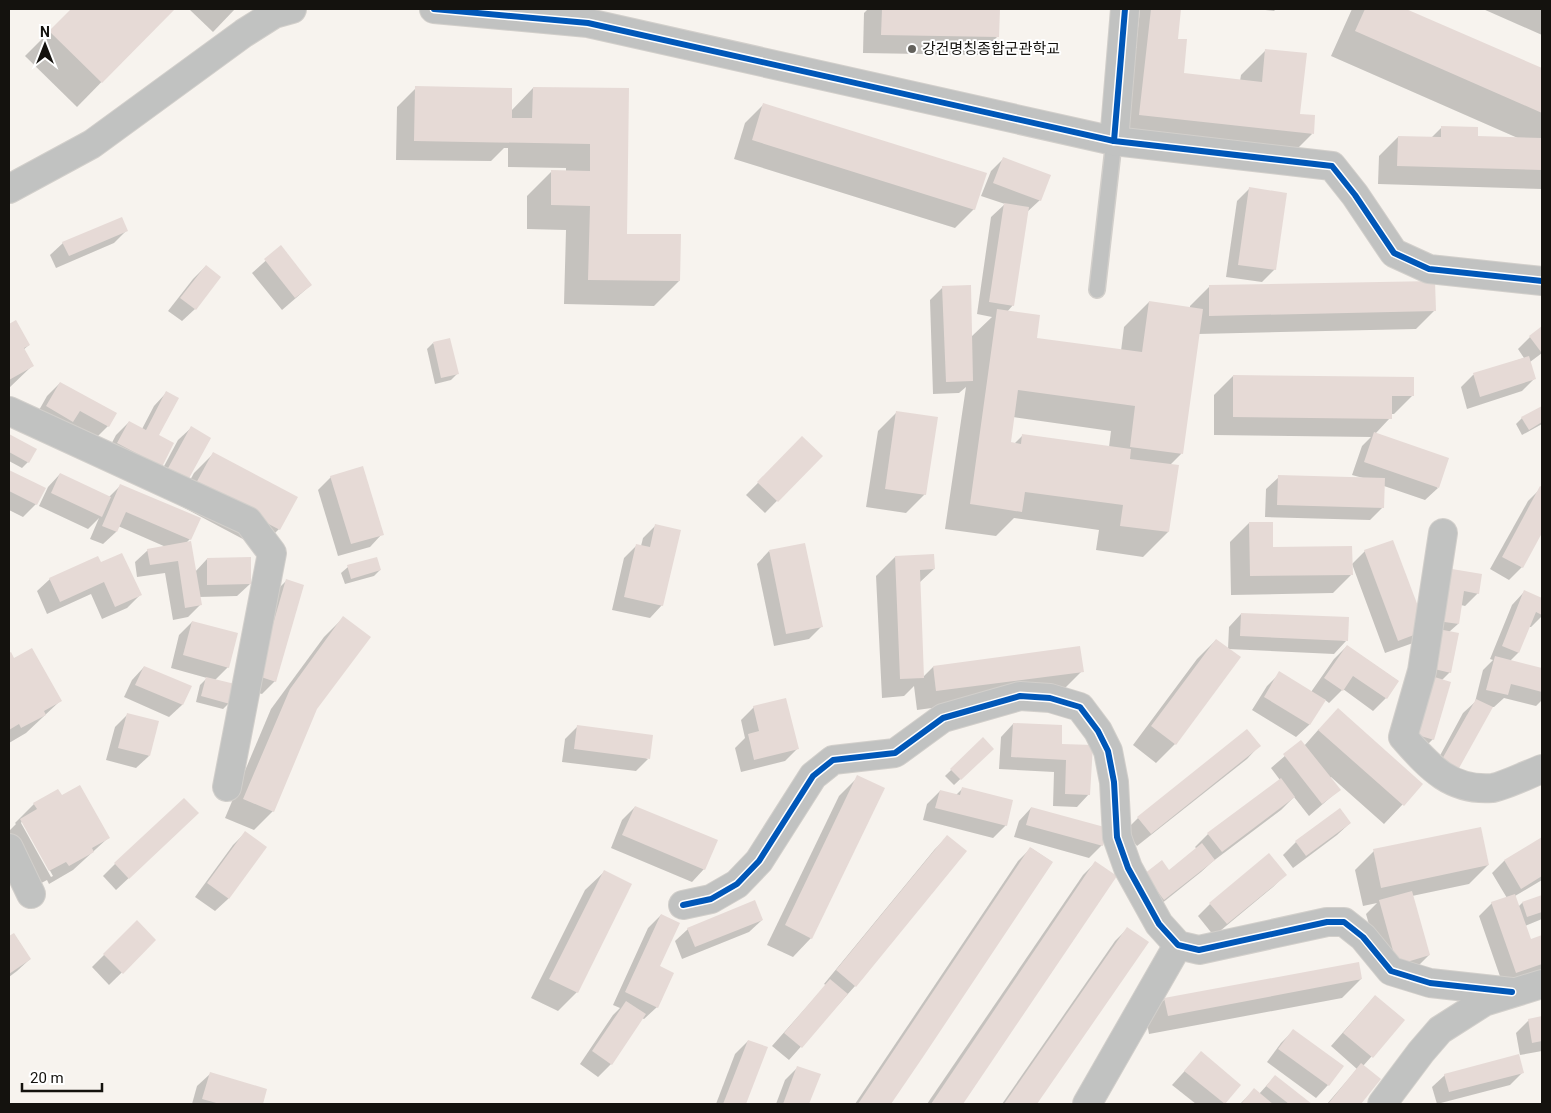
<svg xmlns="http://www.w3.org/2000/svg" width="1551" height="1113" font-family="Roboto,'Noto Sans KR',sans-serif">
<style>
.shadow{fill:#0003;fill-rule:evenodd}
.building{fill:#e6dad6}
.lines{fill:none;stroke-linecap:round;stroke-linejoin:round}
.service-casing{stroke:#d2cfcb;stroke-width:18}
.minor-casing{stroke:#d2cfcb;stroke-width:30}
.tertiary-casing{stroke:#d2cfcb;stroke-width:30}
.service{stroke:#c1c2c1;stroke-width:15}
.minor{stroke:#c1c2c1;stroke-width:28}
.tertiary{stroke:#c1c2c1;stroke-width:28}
.cycleway-casing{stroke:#fff;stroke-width:9}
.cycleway{stroke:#0057b8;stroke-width:6}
.poi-dot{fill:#63615c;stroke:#fff;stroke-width:2}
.labels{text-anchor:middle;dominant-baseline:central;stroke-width:4;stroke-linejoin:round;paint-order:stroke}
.poi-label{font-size:15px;fill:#14120e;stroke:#fff;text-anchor:start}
</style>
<rect width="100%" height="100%" fill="#f7f3ee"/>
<!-- shadow -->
<g class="shadow">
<path d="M72,9h101l-96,98 -52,-51z"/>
<path d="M189,9h46l-22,23z"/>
<path d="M868,9h130v27l-19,19 -116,-2 1,-40z"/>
<path d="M1140,9h40l-4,30 6,35 58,7 1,-6 25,-25 33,65 13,19 -24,24 -173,-18 8,-79 14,-14h-1z"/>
<path d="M1256,9h20l-2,2z"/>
<path d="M1352,9h51l139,61v119l-164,-5 1,-28 19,-19 33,1 11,-11 34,11 44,1 -189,-83z"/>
<path d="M1483,9h59v26z"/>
<path d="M416,88l95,23 22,-23 94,1 -2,146 54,46 -25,25 -90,-2 2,-74 -39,-1v-33l25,-25h14v-3l-58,-1v-19h-4l-13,13 -95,-1 1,-53z"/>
<path d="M764,104l210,105 -19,19 -221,-69 11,-36z"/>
<path d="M1003,159l37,41 -14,13 -13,92 -6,7 28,27 86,12 3,-24 25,-25 41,6v-2l19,-19 226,23 -19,19 -218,5 -17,120 -11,11 -2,67 -25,25 -47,-7 3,-20 -85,-12 -18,18 -51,-7 21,-142 -7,6 -26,1 -3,-94 13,-13 28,50 21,-20 -15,-3 14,-97 14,-13 -24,-8 10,-25zM1013,417l98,14 -2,16 -86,-12 -9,9 -5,-1z"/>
<path d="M1249,189l26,80 -13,13 -36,-5 11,-76z"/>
<path d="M127,230l-13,13 -58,25 -6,-13 13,-12z"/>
<path d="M281,247l30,38 -29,25 -30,-37z"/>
<path d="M206,266l-11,43 -13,12 -14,-10 25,-32z"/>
<path d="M9,324l20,21 -6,5 9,16 -23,22z"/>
<path d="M1542,328v25l-12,9 5,16 -13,13 -55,18 -6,-22 12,-12 51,-17 -6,-9 12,-12z"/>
<path d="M433,343l24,31 -6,6 -16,4 -8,-35z"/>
<path d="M1233,376l180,19 -19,19h-3l-1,4 -15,16 63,54 -13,12 -41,-14 -1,21 -13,13 -105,-3 1,-28 13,-12 84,1 -11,-3 10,-29 9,-9 -157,-2v-40z"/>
<path d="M60,383l48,43 -13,13 -61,-20 13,-23z"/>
<path d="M166,393l-9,43 4,30 -56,-10 11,-21 13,-13 13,7 12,-23z"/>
<path d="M1542,407v17l-20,11 -6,-11 6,-6z"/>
<path d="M897,412l28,82 -19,19 -40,-6 12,-76z"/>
<path d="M191,428l-17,65 -19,-10 23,-43z"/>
<path d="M9,435l26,15 -7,12 -6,6 -13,-7z"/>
<path d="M802,438l19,18 -56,57 -19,-18z"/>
<path d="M213,454l83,44 -17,31 -19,19 -83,-44 17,-31z"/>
<path d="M9,471l35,18 -8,15 -13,13 -14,-7z"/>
<path d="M60,474l49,23 11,-11 70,53 -5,5 10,28 12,-13 43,25 -13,12 -38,1 1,8 -12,12 -15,3 -8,-47 -28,4 -2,-15 13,-12 18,-3 -48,-21 -2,6 -13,12 -13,-5 9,-21 -11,11 -49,-23 9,-19z"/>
<path d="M331,477l51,57 -12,13 -32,9 -20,-66z"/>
<path d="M1541,488l1,1v41l-20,37 -13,13 -19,-11 38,-68z"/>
<path d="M1249,523l23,25 80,26 -19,19 -102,2 -1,-53z"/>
<path d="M656,525l6,80 -12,13 -38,-8 12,-52 13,-13 4,1 2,-8z"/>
<path d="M769,551l52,76 -12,12 -35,7 -17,-82z"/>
<path d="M1365,551l61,78 7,-47 45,11 -13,13 -4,-1 -3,19 -9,8 1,40 -8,8 -9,59 -13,13 -7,-109 -28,10 -33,-89z"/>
<path d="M895,557l39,12 -15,14 4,94 10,-10 149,4 -19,19 -146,20 -3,-24 -10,10 -22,2 -6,-122z"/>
<path d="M100,564l40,31 -13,13 -25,11 -11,-25 -44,20 -10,-23 13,-12z"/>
<path d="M348,567l32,3 -6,6 -29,8 -4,-11z"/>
<path d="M286,581l-11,100 -13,13 -16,-5 28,-96z"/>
<path d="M1524,592l18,7v17l-11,11h-2l-11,26 -8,8 32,9v30l-6,6 -32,-8 -10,9h-2l-62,67 33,-61 12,-11 8,-32 10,-10 -3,-1 22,-54z"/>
<path d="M1241,614l105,27 -12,13 -106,-5 -53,95 -19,19 -23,-18 64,-86 19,-19 12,9 1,-22z"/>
<path d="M343,618l-27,90 -43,103 -19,19 -29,-12 46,-109 53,-72z"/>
<path d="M192,622l36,45 -13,13 14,23 -6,6 -27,-7 4,-17 7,-7 -36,-10 8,-33z"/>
<path d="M1347,646l51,35 -12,17 -13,13 -30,-22 -14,14 -5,-4 -15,26 -13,12 -44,-27 15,-24 13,-13 31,19 23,-33z"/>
<path d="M10,653l4,7 46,41 -34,32 -17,10v-89z"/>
<path d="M144,667l46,20 -8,18 -13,12 -45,-20 8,-17z"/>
<path d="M754,707l43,42 -12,12 -44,11 -6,-24 10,-10 -4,-18z"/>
<path d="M128,714l21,42 -13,12 -30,-8 9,-33z"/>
<path d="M1013,724l47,21 29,49 -12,13 -24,-1 1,-34 -55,-3 2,-32z"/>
<path d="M577,727l71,32 -12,12 -74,-9 3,-23z"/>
<path d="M1319,729l103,55 -38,40 -53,-47 -1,1 9,12 -30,26 -15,-19 -13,13 -69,52 -11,10 -50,40 -19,-24 37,-17 28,-22 -2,-2 13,-13 72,-54 -9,-12 30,-26 3,4z"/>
<path d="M1247,731l12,15 -12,13 -110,87 -12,-15 13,-13z"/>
<path d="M983,739l9,10 -38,36 -9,-9z"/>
<path d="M858,777l-47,161 -18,19 -26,-12 72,-149z"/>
<path d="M962,789l44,36 -13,13 -70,-18 4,-16 13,-13 16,4z"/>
<path d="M62,797l46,41 -35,32 -24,14 -2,-4 -17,9 -21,-37v-21l7,-7 -1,-1 19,-19zM22,821l31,55 -2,1 -30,-54z"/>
<path d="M635,807l69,62 -12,13 -81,-34 11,-28z"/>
<path d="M1031,808l71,37 -13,13 -75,-21 5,-16z"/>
<path d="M1340,809l10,14 -13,12 -44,33 -10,-13 13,-13z"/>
<path d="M184,826l-68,64 -13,-14 12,-12z"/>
<path d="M245,833l20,14 -37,52 -13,12 -20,-14 38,-52z"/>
<path d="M947,837l-92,149 -66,74 -17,-14 54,-61 -2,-1 111,-135z"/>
<path d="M1542,838v42l-27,16 3,11 4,-4 20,-7v23l-17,7 5,15 12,-4v34l-39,14 -24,-69 13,-13 15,-5 -15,-25 12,-12z"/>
<path d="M1031,848l21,14 -163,242h-34l163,-243z"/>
<path d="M1374,851l114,14 -19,19 -57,12 17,59 -13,13 -32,9 -18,-63 11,-11 -14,3 -8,-36z"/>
<path d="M1095,863l20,14 -154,227h-34l156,-229z"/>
<path d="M604,872l-27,120 -19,19 -27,-13 54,-108z"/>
<path d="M1285,875l-12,12 -59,49 -16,-20 12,-12z"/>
<path d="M661,915l-4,92 -13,12 -2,-1 -31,46 -13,13 -18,-13 33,-49 7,-7 -7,-3 35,-77z"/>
<path d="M762,920l-13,12 -67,27 -7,-18 13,-12z"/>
<path d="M137,922l18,18 -46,45 -17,-18z"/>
<path d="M1127,929l20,14 -112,161h-33l113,-163z"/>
<path d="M14,934l16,25 -13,12 -8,6v-40z"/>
<path d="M1361,979l-19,19 -193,36 -3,-16 19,-19z"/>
<path d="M1375,996l29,24 -41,46 16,13 -20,25h-32l30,-35 -26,-23z"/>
<path d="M1542,1017v34l-22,4 -4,-22 13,-13z"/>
<path d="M1293,1031l35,54 -12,13 -49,-36 14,-19z"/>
<path d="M748,1041l18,7 -21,56h-29l19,-50z"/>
<path d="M1201,1053l38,32 -16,19h-27l-24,-19z"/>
<path d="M798,1067l21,8 -11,29h-32l9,-24z"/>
<path d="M1523,1072l-13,13 -73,19 -5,-17 13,-12z"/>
<path d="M210,1074l56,16 -4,14h-70l5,-18z"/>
<path d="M1275,1076l35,28h-70l14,-14 5,4z"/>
</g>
<!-- building -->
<g class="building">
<path d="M71,9h104l-73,74 -53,-52z"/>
<path d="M882,9h118l-1,28 -118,-2z"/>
<path d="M1151,9h30l-3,30h9l-3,34 78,9 3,-33 42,4 -7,61 15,1 -1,19 -175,-19z"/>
<path d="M1365,9h41l136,59v45l-187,-82z"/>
<path d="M415,86l97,2v30h20l1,-31 96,1 -2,146h54l-1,47 -92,-1 2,-74 -39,-1v-35l39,1v-27l-176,-3z"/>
<path d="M763,103l224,70 -12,37 -223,-70z"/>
<path d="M1441,126l37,1v9l64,2v32l-145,-4 1,-30 43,1z"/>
<path d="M1003,157l48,18 -10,26 -48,-18z"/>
<path d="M1249,187l38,6 -11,77 -38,-5z"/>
<path d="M1004,203l25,4 -15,99 -25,-4z"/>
<path d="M122,217l6,14 -59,25 -7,-14z"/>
<path d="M281,245l31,40 -17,13 -31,-39z"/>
<path d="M206,265l15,12 -25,33 -16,-12z"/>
<path d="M1435,281l1,30 -227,5v-31z"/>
<path d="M971,285l2,96 -27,1 -4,-96z"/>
<path d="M1149,301l54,8 -20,145 -53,-7 5,-41 -117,-16 -7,52 10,2 1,-10 109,15 -1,10 49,6 -10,67 -49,-6 3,-21 -98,-13 -3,20 -52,-8 27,-195 43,6 -3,23 105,14z"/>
<path d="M16,320l14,25 -6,3 10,18 -25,14v-56z"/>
<path d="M1542,326v25l-1,1 -12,-16z"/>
<path d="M450,338l9,36 -18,4 -8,-36z"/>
<path d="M1529,356l7,23 -56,18 -7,-24z"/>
<path d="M1233,375l181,2v19h-22v23l-159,-2z"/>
<path d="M60,382l57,31 -8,14 -29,-16 -7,11 -27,-16z"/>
<path d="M166,391l13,7 -20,37 15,8 -12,24 -45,-24 12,-22 17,9z"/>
<path d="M1542,406v16l-13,8 -8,-13z"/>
<path d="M896,411l42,6 -12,78 -41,-6z"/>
<path d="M191,426l20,12 -24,44 -20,-12z"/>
<path d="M1374,432l75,26 -10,30 -75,-26z"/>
<path d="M9,434l28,15 -8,14 -20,-11z"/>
<path d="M802,436l21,20 -45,46 -21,-20z"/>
<path d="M213,452l85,45 -18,33 -85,-45z"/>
<path d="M363,466l21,69 -33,9 -21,-68z"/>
<path d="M9,470l37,18 -9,17 -28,-14z"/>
<path d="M60,473l51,24 -9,20 -51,-24z"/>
<path d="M1278,475l107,3 -1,30 -107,-3z"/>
<path d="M120,484l81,34 -10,22 -65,-28 -9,20 -15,-6z"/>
<path d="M1540,486l2,1v46l-19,35 -21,-11z"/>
<path d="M1249,522h24v25l79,-1 1,29 -103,1z"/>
<path d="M655,524l26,6 -18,76 -39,-9 12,-53 14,3z"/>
<path d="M1393,540l34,90 -29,11 -34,-91z"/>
<path d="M191,541l11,64 -17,3 -7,-47 -28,4 -3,-16z"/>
<path d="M805,543l18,84 -37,7 -17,-84z"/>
<path d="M122,553l20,42 -27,12 -11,-25 -44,20 -11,-24 49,-22 3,6z"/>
<path d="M934,554l1,15 -15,1 4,108 -24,1 -5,-123z"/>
<path d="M251,557v27l-44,1v-27z"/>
<path d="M377,557l4,13 -30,9 -4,-14z"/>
<path d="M1446,568l36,6 -3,20 -15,-3 -5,33 -22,-3z"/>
<path d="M286,579l18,6 -28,97 -18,-6z"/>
<path d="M1524,590l18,8v17l-6,-3 -17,41 -17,-7z"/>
<path d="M1241,613l108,4 -1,24 -108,-5z"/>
<path d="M343,616l28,21 -54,72 -43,103 -31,-13 47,-110z"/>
<path d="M192,621l46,12 -9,35 -46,-13z"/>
<path d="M1438,629l21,4 -8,40 -21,-5z"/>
<path d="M1216,639l25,18 -65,88 -25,-19z"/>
<path d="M1347,645l52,36 -12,18 -34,-23 -10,15 -19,-13z"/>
<path d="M1080,646l4,26 -148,19 -3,-25z"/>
<path d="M32,648l30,53 -18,10 2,4 -25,13 -2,-4 -10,6v-77l2,-1 3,6z"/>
<path d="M1495,656l47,12v24l-31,-8 -3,11 -22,-5z"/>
<path d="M144,666l48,20 -9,19 -48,-20z"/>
<path d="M1279,671l47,29 -16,25 -46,-28z"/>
<path d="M1428,675l23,7 -17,58 -23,-7z"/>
<path d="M206,677l29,7 -5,20 -29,-8z"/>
<path d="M786,698l13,51 -45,11 -6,-26 11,-3 -6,-25z"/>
<path d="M1476,699l17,8 -35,63 -17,-9z"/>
<path d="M1338,708l85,76 -19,22 -86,-76z"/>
<path d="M127,713l32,8 -9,35 -32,-8z"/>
<path d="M1013,723l49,2v19l31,1 -3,50 -25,-1 1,-34 -55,-3z"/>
<path d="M577,725l76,10 -3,24 -76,-10z"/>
<path d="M1247,729l14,17 -110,88 -14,-17z"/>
<path d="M983,737l11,12 -33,31 -11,-11z"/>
<path d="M1301,740l40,50 -19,14 -39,-50z"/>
<path d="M857,775l28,13 -73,151 -27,-14z"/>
<path d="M1281,778l14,19 -73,55 -15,-19z"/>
<path d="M80,785l30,53 -18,10 2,4 -25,14 -3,-4 -17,9 -29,-52 17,-10 -4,-6 25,-14 4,6z"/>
<path d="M962,787l51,13 -6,26 -72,-18 5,-18 20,5z"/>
<path d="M184,798l15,15 -70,66 -15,-16z"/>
<path d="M635,806l83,34 -13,30 -83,-35z"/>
<path d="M1031,807l77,21 -5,18 -77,-21z"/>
<path d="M1340,808l11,15 -45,33 -11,-15z"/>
<path d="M1481,827l8,38 -108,23 -8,-39z"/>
<path d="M245,831l22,16 -38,52 -22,-16z"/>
<path d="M947,835l20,16 -111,136 -20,-17z"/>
<path d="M1542,837v39l-21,13 -17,-29z"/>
<path d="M1202,843l13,17 -51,40 -20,-26 18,-14 7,10z"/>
<path d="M1030,847l23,15 -130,195 -32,47h-33z"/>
<path d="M1269,853l18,22 -60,49 -18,-21z"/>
<path d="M1095,861l22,15 -154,228h-32z"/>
<path d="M604,870l28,14 -54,109 -29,-14z"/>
<path d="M1412,891l18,64 -33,10 -18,-65z"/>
<path d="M1515,894l16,45 11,-4v29l-26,9 -25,-71z"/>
<path d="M1542,895v17l-15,5 -5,-15z"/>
<path d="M755,900l8,20 -68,27 -8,-19z"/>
<path d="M661,914l19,9 -20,43 14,7 -16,35 -33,-16z"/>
<path d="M137,920l19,20 -33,34 -20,-20z"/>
<path d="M1127,927l22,15 -112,162h-33z"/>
<path d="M14,933l17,26 -22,15v-38z"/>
<path d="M1359,962l3,17 -194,37 -4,-18z"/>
<path d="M830,979l18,15 -46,54 -18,-15z"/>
<path d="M1375,995l30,25 -32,38 -30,-25z"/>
<path d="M626,1001l20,13 -34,51 -20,-14z"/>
<path d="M1542,1016v25l-10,2 -4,-24z"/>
<path d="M1293,1029l51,37 -15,20 -51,-37z"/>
<path d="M748,1040l20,7 -22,57h-23z"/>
<path d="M1201,1051l40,34 -16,19 -41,-33z"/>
<path d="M1519,1054l5,19 -75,19 -5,-18z"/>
<path d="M1361,1063l20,16 -20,25h-33z"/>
<path d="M797,1066l24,8 -12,30h-26z"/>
<path d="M210,1072l57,17 -4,15h-43l-18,-5z"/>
<path d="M1275,1075l37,29h-23l-23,-18z"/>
<path d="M1254,1088l19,16h-32z"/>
</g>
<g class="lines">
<defs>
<path id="service" d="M1097,290l17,-149"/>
<g id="minor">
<path d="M434,9l154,14 526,118"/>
<path d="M1125,9l-11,132 218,25 23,29 39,58 35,16 113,12"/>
<path d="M9,189l83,-45 152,-111 30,-19 18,-5"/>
<path d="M9,411l239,110 24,32 -45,234"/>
<path d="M1443,533l-21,138 -19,66c25,28 46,54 89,51 10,-1 39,-15 50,-19"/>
<path d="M9,848l22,46"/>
<path d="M683,905l28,-6 26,-15 22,-23 54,-85 20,-16 62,-7 48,-35 77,-22 30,2 30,9 18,24 10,20 6,31 3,55 11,31 31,56 19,21 21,5 128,-28h17l19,15 28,34 39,12 82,9"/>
<path d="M1087,1104l91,-159"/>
</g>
<path id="tertiary" d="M1382,1104l39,-52 19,-22 44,-28 58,-18"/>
</defs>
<!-- service casing -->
<use href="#service" class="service-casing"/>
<!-- minor casing -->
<use href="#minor" class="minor-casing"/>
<!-- tertiary casing -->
<use href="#tertiary" class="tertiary-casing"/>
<!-- service -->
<use href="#service" class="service"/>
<!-- minor -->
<use href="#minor" class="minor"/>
<!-- tertiary -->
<use href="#tertiary" class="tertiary"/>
<defs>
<g id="cycleway">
<path d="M434,9l154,14 526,118"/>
<path d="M1125,9l-11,132 218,25 23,29 39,58 35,16 113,12"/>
<path d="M683,905l28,-6 26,-15 22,-23 54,-85 20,-16 62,-7 48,-35 77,-22 30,2 30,9 18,24 10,20 6,31 3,55 11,31 31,56 19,21 21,5 128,-28h17l19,15 28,34 39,12 82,9"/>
</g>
</defs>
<!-- cycleway casing -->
<use href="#cycleway" class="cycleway-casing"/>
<!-- cycleway -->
<use href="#cycleway" class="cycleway"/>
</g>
<!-- markers -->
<circle class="poi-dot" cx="912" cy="49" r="5"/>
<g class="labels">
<!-- poi labels -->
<g class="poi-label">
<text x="922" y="49">강건명칭종합군관학교</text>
</g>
</g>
<!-- border -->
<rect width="1551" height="1113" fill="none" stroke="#14120e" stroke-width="20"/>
<!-- north arrow -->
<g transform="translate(45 45)" stroke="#ffffff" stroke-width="4" paint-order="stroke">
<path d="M0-4L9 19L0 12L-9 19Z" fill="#14120e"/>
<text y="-8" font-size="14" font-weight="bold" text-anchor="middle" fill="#14120e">N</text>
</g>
<!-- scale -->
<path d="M22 1083v8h80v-8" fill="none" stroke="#14120e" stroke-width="2.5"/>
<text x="30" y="1083" font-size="15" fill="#14120e" stroke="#ffffff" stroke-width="4" paint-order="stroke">20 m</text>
</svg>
